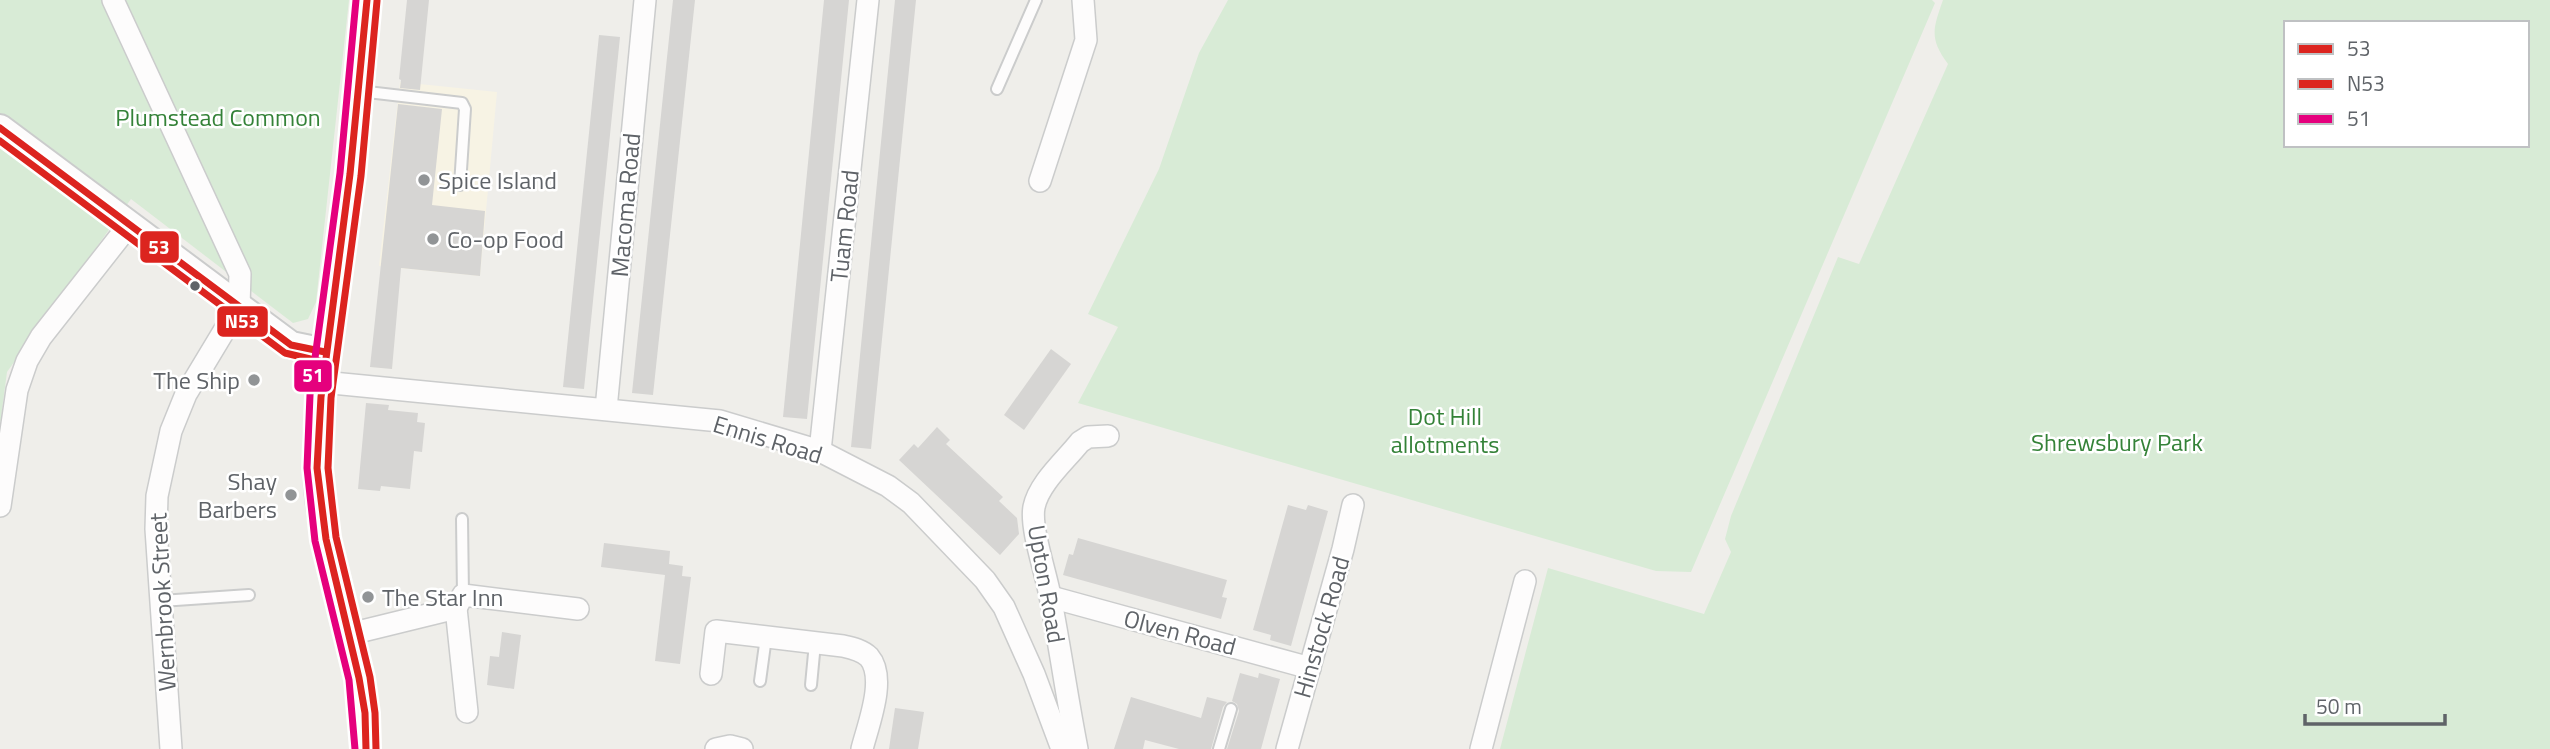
<svg xmlns="http://www.w3.org/2000/svg" width="2550" height="749" font-family="'Titillium Web',sans-serif">
<style>
.commercial{fill:#f7f3e4}
.green{fill:#d8ebd6;fill-rule:evenodd}
.building{fill:#d6d5d3}
.lines{fill:none;stroke-linecap:round;stroke-linejoin:round}
.service-casing{stroke:#cbcccc;stroke-width:14}
.minor-casing{stroke:#cbcccc;stroke-width:24}
.tertiary-casing{stroke:#cbcccc;stroke-width:30}
.service{stroke:#fdfcfc;stroke-width:10}
.minor{stroke:#fdfcfc;stroke-width:21}
.tertiary{stroke:#fdfcfc;stroke-width:26}
.bus-1-casing{stroke:#fff;stroke-width:12}
.bus-2-casing{stroke:#fff;stroke-width:12}
.bus-3-casing{stroke:#fff;stroke-width:12}
.bus-1{stroke:#dc241f;stroke-width:7}
.bus-2{stroke:#dc241f;stroke-width:7}
.bus-3{stroke:#e5007d;stroke-width:7}
.poi-dot{fill:#919496;stroke:#fff;stroke-width:2.5}
.bus-dot{fill:#5f6368;stroke:#fff;stroke-width:2.5}
.labels{text-anchor:middle;dominant-baseline:central;stroke-width:5;stroke-linejoin:round;paint-order:stroke}
.park-label{font-size:24px;fill:#348238;stroke:#fff}
.poi-label{font-size:24px;fill:#5f6368;stroke:#fff;text-anchor:start}
.street-label{font-size:24px;fill:#5f6368;stroke:#fff}
.line-badge{stroke:#fff;stroke-width:2.5}
.badge-label{font-size:19px;text-anchor:middle;font-weight:bold;fill:#fff}
</style>
<rect width="100%" height="100%" fill="#efeeea"/>
<!-- commercial -->
<path class="commercial" d="M400,82l97,10 -17,184 -101,-10z"/>
<!-- green -->
<g class="green">
<path d="M0,0h349l-33,302 -8,17 -15,4 -162,-124 -124,173 -7,53z"/>
<path d="M1228,0h704l3,3 -244,569 -35,-1 -578,-168 40,-76 -30,-13 71,-145 40,-116z"/>
<path d="M1943,0h607v749h-1050l48,-181 156,46 27,-62 -6,-13 6,-23 107,-259 21,7 89,-200c-19,-26 -15,-35 -5,-64zM2286,23h241v122h-241z"/>
</g>
<!-- building -->
<g class="building">
<path d="M407,0h22l-9,90 -20,-2 1,-8 -2,-1z"/>
<path d="M673,0h22l-42,395 -21,-2z"/>
<path d="M824,0h25l-42,419 -24,-2z"/>
<path d="M895,0h21l-45,449 -20,-2z"/>
<path d="M599,35l21,2 -36,352 -21,-2z"/>
<path d="M398,104l44,5 -10,96 53,6 -5,65 -79,-8 -9,101 -22,-2z"/>
<path d="M1051,349l20,15 -47,66 -20,-15z"/>
<path d="M366,403l23,2 -1,5 30,3 -1,9 8,1 -3,29 -8,-1 -4,38 -29,-3 -1,5 -22,-2z"/>
<path d="M937,427l13,13 -4,4 57,53 -4,4 18,17 2,16 -19,21 -101,-95 15,-16 4,4z"/>
<path d="M1288,505l18,5 2,-5 20,6 -37,135 -21,-6 1,-5 -18,-5z"/>
<path d="M1078,538l149,42 -5,17 5,1 -6,21 -158,-44 6,-21 4,1z"/>
<path d="M604,543l66,8 -1,13 14,2 -1,10 9,1 -11,87 -25,-3 10,-86 -64,-8z"/>
<path d="M502,632l19,3 -7,54 -27,-4 3,-29 9,1z"/>
<path d="M1240,673l18,5 1,-5 21,6 -19,70h-34l12,-38 -2,-7 -5,-3z"/>
<path d="M1131,697l70,21 6,-21 20,5 -4,5 -12,42h-32l-34,-9 -2,9h-29z"/>
<path d="M895,708l29,4 -6,37h-29z"/>
</g>
<g class="lines">
<defs>
<g id="service">
<path d="M997,89l39,-89"/>
<path d="M359,91l103,12 3,6 -5,76"/>
<path d="M462,519l1,76"/>
<path d="M161,601l88,-6"/>
<path d="M760,681l6,-44"/>
<path d="M811,685l4,-42"/>
<path d="M1219,749l12,-40"/>
</g>
<g id="minor">
<path d="M113,0l127,274 -1,32 -53,88 -15,37 -14,65 -1,33 15,220"/>
<path d="M1040,181l46,-141 -3,-40"/>
<path d="M322,382l398,39 100,30 68,35 23,17 74,77 19,27 30,67 28,75"/>
<path d="M606,409l39,-409"/>
<path d="M820,451l48,-451"/>
<path d="M0,506l17,-116 10,-29 14,-24 88,-112"/>
<path d="M1051,597l259,71"/>
<path d="M456,608l11,104"/>
<path d="M350,634l106,-26 7,-13 115,14"/>
<path d="M711,674l5,-43 127,15c9,2 19,4 26,11 18,21 -1,68 -7,92"/>
<path d="M716,749l14,-3 12,3"/>
<path d="M1077,749c-10,-51 -17,-102 -27,-153 -4,-23 -20,-68 -16,-89 5,-24 31,-46 46,-65l8,-5 20,-1"/>
<path d="M1287,749l56,-200 10,-44"/>
<path d="M1481,749l44,-168"/>
</g>
<g id="tertiary">
<path d="M0,128l291,217 34,7"/>
<path d="M366,749c2,-96 -47,-185 -49,-281 -1,-64 11,-126 20,-189 12,-93 24,-186 30,-279"/>
</g>
</defs>
<!-- service casing -->
<use href="#service" class="service-casing"/>
<!-- minor casing -->
<use href="#minor" class="minor-casing"/>
<!-- tertiary casing -->
<use href="#tertiary" class="tertiary-casing"/>
<!-- service -->
<use href="#service" class="service"/>
<!-- minor -->
<use href="#minor" class="minor"/>
<!-- tertiary -->
<use href="#tertiary" class="tertiary"/>
<defs>
<g id="bus-1">
<path d="M0,128l291,217 34,7"/>
<path d="M366,749l-1,-36 -6,-35 -33,-139 -9,-71 4,-71 29,-223 17,-174"/>
</g>
<g id="bus-2">
<path d="M0,141l285,212 38,9"/>
<path d="M376,749l-1,-36 -5,-36 -34,-140 -8,-69 3,-70 30,-222 16,-175"/>
</g>
<path id="bus-3" d="M355,749l-6,-69 -34,-139 -8,-73 3,-73 30,-222 16,-173"/>
</defs>
<!-- bus-1 casing -->
<use href="#bus-1" class="bus-1-casing"/>
<!-- bus-2 casing -->
<use href="#bus-2" class="bus-2-casing"/>
<!-- bus-3 casing -->
<use href="#bus-3" class="bus-3-casing"/>
<!-- bus-1 -->
<use href="#bus-1" class="bus-1"/>
<!-- bus-2 -->
<use href="#bus-2" class="bus-2"/>
<!-- bus-3 -->
<use href="#bus-3" class="bus-3"/>
</g>
<!-- markers -->
<g class="poi-dot">
<circle cx="424" cy="180" r="7"/>
<circle cx="433" cy="239" r="7"/>
<circle cx="254" cy="380" r="7"/>
<circle cx="291" cy="495" r="7"/>
<circle cx="368" cy="597" r="7"/>
</g>
<circle class="bus-dot" cx="195" cy="286" r="6"/>
<g class="labels">
<!-- park labels -->
<g class="park-label">
<text x="218" y="117">Plumstead Common</text>
<text x="1445" y="416">Dot Hill<tspan x="1445" dy="28">allotments</tspan></text>
<text x="2117" y="442">Shrewsbury Park</text>
</g>
<!-- poi labels -->
<g class="poi-label">
<text x="438" y="180">Spice Island</text>
<text x="447" y="239">Co-op Food</text>
<text x="240" y="380" text-anchor="end">The Ship</text>
<text x="277" y="481" text-anchor="end">Shay<tspan x="277" dy="28">Barbers</tspan></text>
<text x="382" y="597">The Star Inn</text>
</g>
<!-- street labels -->
<g class="street-label">
<text transform="translate(625 205) rotate(-85)">Macoma Road</text>
<text transform="translate(844 226) rotate(-84)">Tuam Road</text>
<text transform="translate(768 439) rotate(17)">Ennis Road</text>
<text transform="translate(1047 584) rotate(80)">Upton Road</text>
<text transform="translate(162 602) rotate(-93)">Wernbrook Street</text>
<text transform="translate(1321 627) rotate(-74)">Hinstock Road</text>
<text transform="translate(1180 632) rotate(15)">Olven Road</text>
</g>
</g>
<g class="line-badge">
<rect x="139" y="230" width="41" height="34" rx="7" fill="#dc241f"/>
<rect x="216" y="305" width="53" height="33" rx="7" fill="#dc241f"/>
<rect x="293" y="359" width="40" height="34" rx="7" fill="#e5007d"/>
</g>
<g class="badge-label">
<text x="159" y="254">53</text>
<text x="242" y="328">N53</text>
<text x="313" y="382">51</text>
</g>
<!-- legend -->
<rect x="2284" y="21" width="245" height="126" fill="#ffffff" stroke="#bfc1c3" stroke-width="2"/>
<rect x="2298" y="44" width="35" height="10" fill="#dc241f" stroke="#bfc1c3" stroke-width="2"/>
<text x="2347" y="56" font-size="21" fill="#5f6368">53</text>
<rect x="2298" y="79" width="35" height="10" fill="#dc241f" stroke="#bfc1c3" stroke-width="2"/>
<text x="2347" y="91" font-size="21" fill="#5f6368">N53</text>
<rect x="2298" y="114" width="35" height="10" fill="#e5007d" stroke="#bfc1c3" stroke-width="2"/>
<text x="2347" y="126" font-size="21" fill="#5f6368">51</text>
<!-- scale -->
<path d="M2305 714v10h140v-10" fill="none" stroke="#5f6368" stroke-width="3.5"/>
<text x="2316" y="714" font-size="21" fill="#5f6368" stroke="#ffffff" stroke-width="5" paint-order="stroke">50 m</text>
</svg>
